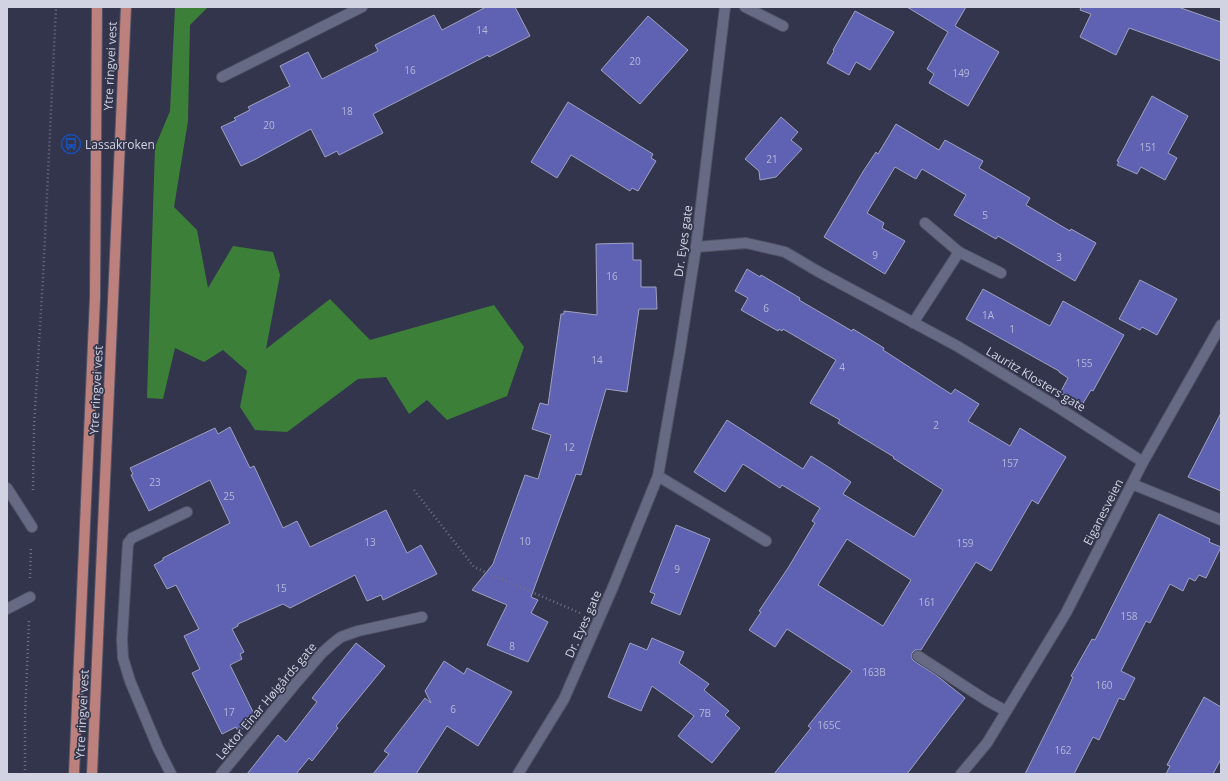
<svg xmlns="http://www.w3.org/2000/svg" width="1228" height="781" font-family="'Open Sans',sans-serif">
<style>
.forest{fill:#3c7f39}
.building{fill:#5f62b3;stroke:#9ea2be;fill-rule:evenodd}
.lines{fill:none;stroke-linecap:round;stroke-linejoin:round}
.service-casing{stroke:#525367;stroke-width:12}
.minor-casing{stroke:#525367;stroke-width:12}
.primary-casing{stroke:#525367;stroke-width:12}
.path{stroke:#6f7185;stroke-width:2.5;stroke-dasharray:1 3;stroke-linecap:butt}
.service{stroke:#666a84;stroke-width:10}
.minor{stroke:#666a84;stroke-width:10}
.primary{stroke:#bc807d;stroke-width:10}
.labels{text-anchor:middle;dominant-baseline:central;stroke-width:3.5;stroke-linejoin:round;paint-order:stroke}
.number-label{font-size:10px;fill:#b4b7d6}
.street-label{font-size:12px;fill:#d1d3e2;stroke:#33354c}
.poi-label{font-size:12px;fill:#d1d3e2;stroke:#33354c;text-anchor:start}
</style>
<rect width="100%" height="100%" fill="#33354c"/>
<!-- forest -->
<path class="forest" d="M175,7h33l-18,18 -2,96 -14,86 23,23 11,58 25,-42 40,6 7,23 -14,74 64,-50 40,41 124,-35 30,42 -17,49 -60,24 -20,-20 -18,14 -23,-37 -28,2 -71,53 -32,-2 -15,-23 7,-36 -24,-21 -19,12 -29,-14 -12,51 -16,-1 8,-251 15,-36z"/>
<!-- building -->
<g class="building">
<path d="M486,7h29l15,29 -41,21 -1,-2 -115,59 10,19 -44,22 -2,-4 -12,6 -14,-28 -57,31 -13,6 -20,-39 15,-7 -2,-2 16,-8 -2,-3 42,-21 -10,-20 28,-14 14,27 56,-28 -3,-6 59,-30 8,15z"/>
<path d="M907,7h59l-11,19 44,26 -31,54 -39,-23 5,-9 -7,-5 21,-37z"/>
<path d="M1081,7h97l43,15v39l-92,-33 -13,27 -36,-18 11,-23 -11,-4z"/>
<path d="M855,11l39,21 -24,38 -14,-8 -7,13 -22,-12 7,-12 -1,-1z"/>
<path d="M648,16l40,34 -48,54 -39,-34z"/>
<path d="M1152,96l36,20 -20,37 9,5 -12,22 -24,-13 -4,7 -20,-9 2,-3 -2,-1z"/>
<path d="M568,102l85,52 -2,4 5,3 -18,30 -6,-3 -2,3 -59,-36 -14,23 -26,-16z"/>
<path d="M781,117l17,15 -7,8 11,9 -26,28 -16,3 -1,-9 -14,-12z"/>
<path d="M896,124l43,26 6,-10 38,21 -4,7 51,30 -4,7 44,26 1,-2 25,14 -21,38 -77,-45 -2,3 -42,-24 12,-20 -44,-26 -6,10 -21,-12 -28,46 17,10 -2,5 23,13 -20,33 -61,-37 40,-67 12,-18 2,2z"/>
<path d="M633,243v17h8v27h15l1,22h-18l-12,83 -21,-3 -25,86 -5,-1 -45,123 7,3 -7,13 17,9 -20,40 -41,-17 20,-40 -35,-15 21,-26 32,-89 13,4 13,-44 -19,-6 8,-26 8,2 13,-91h3v-3l33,4 -1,-71z"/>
<path d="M747,269l13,8 1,-2 39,23 -1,2 53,31 1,-2 31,19 -1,2 68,44 4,-5 24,15 -11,17 42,25 10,-18 46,29 -28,47 -6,-4 -41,71 -15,-9 -55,88h-6l-3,3v6l2,2 22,14 29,23 -58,76h-133l37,-46 -3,-2 44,-55 -65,-42 -12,18 -26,-17 12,-18 -2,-1 29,-43 27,-45 -3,-2 8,-13 -38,-23 -2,3 -37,-24 -18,28 -31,-20 33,-52 76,49 8,-13 19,12 21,14 -8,12 71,43 29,-47 -50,-32 1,-1 -56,-34 2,-3 -30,-17 26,-43 -53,-31 -1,2 -3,-2 -1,2 -37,-21 7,-12 -13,-7zM847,539l64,41 -28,46 -65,-41z"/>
<path d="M1140,280l37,19 -20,36 -15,-8 -2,3 -21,-11z"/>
<path d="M983,289l67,37 13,-25 61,34 -31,56 -2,-1 -9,15 -22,-12 8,-15 -9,-6v-1l-93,-52z"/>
<path d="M1221,413v78l-33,-14z"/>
<path d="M230,427l20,41 4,-2 29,62 14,-7 13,26 76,-37 21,43 14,-8 16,29 -54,26 -2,-5 -14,6 -12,-26 -65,33 -7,-4 -45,20v2l-6,3 12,23 -4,2 2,5 -12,6 27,55 -2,3 -17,8 -2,-4 -14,7 -30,-61 8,-4 -16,-33 15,-7 -23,-44 -9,4 -13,-24 9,-5v-2l67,-35 -20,-43 -61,31 -18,-36 2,-1 -3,-6 85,-40 3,6z"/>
<path d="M1159,514l51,25 -1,3 12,5 -15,31 -7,-3 -4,6 -6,-3 -6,13 -13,-7 -20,39 -4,-2 -25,50 14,7 -11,22 -5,-2 -20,42 -6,-3 -19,37h-49l44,-88 4,-9 -2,-1 21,-37 3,1z"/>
<path d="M676,525l34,14 -30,76 -29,-12 4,-9 -5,-2z"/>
<path d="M652,638l32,14 -5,11 30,21 -5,6 25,21 -4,4 15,13 -28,35 -34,-27 16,-20 -42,-30 -11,25 -33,-14 22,-54 17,7z"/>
<path d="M356,643l29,23 -49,60 2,2 -26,33 -3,-3 -13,16h-49l31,-39 8,7 31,-40 -5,-4z"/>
<path d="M444,661l20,13 3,-6 45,24 -34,54 -31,-20 -31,48h-43l16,-20 -5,-3 41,-53 6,5 -6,-12z"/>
<path d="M1204,697l17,10v52l-8,15h-47l4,-8 -3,-1z"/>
</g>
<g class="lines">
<defs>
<g id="service">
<path d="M925,223l34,29 42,21"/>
<path d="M913,323l46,-71"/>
<path d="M658,476l108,65"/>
<path d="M7,609l23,-12"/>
<path d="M918,656l68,44 20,11"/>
<path d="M221,774l75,-91 26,-30 10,-9 9,-7 17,-6 64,-14"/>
</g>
<g id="minor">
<path d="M745,7l38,19"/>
<path d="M222,77l140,-70"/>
<path d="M696,247l50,-4 39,9 34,20 138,74 99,60 87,56"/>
<path d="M1132,484l89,36"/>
<path d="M7,488l25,39"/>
<path d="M171,774l-13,-26 -28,-67 -7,-23 -1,-19 6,-96 4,-5 55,-26"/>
<path d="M518,774l46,-75 49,-112 45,-111 22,-126 16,-103 29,-240"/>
<path d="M961,774l26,-31 79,-130 77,-151 78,-137"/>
</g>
<g id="primary">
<path d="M74,774l21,-476 2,-291"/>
<path d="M92,774l34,-767"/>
</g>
</defs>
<!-- service casing -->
<use href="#service" class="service-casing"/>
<!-- minor casing -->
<use href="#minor" class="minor-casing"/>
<!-- primary casing -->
<use href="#primary" class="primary-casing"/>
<!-- path -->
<g class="path">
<path d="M33,490l1,-64 9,-148 13,-271"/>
<path d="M414,490l60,77 106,46"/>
<path d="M30,578l1,-31"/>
<path d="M25,774v-57l4,-96"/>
</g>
<!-- service -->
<use href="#service" class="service"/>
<!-- minor -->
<use href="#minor" class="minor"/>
<!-- primary -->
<use href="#primary" class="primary"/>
</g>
<!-- icons -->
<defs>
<symbol id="bus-ring" viewBox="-11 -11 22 22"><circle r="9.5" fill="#33354c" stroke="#1a4fb4" stroke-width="1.5"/><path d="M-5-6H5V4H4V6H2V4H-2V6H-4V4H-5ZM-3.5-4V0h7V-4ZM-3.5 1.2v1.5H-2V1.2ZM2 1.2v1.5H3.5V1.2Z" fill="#1a4fb4"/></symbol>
</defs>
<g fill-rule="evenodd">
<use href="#bus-ring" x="60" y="133" width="22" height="22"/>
</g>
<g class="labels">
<!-- number labels -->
<g class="number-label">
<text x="482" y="30">14</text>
<text x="635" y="61">20</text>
<text x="410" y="70">16</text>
<text x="961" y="73">149</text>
<text x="347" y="111">18</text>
<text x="269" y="125">20</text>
<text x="1148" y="147">151</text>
<text x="772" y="159">21</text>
<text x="985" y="215">5</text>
<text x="875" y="255">9</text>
<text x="1059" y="257">3</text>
<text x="612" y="276">16</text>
<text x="766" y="308">6</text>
<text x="988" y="315">1A</text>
<text x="1012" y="329">1</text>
<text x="597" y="360">14</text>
<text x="1084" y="363">155</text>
<text x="842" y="367">4</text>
<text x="936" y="425">2</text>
<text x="569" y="447">12</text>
<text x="1010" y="463">157</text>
<text x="155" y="482">23</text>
<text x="229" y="496">25</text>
<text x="525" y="541">10</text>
<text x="370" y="542">13</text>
<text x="965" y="543">159</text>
<text x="677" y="569">9</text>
<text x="281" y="588">15</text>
<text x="927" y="602">161</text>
<text x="1129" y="616">158</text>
<text x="512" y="646">8</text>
<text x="874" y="672">163B</text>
<text x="1104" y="685">160</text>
<text x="453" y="709">6</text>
<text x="229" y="712">17</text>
<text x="705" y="713">7B</text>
<text x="829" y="725">165C</text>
<text x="1063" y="750">162</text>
</g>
<!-- street labels -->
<g class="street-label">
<text transform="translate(110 66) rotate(-87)">Ytre ringvei vest</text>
<text transform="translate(683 241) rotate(-82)">Dr. Eyes gate</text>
<text transform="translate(1036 379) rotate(31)">Lauritz Klosters gate</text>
<text transform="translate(96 390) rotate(-87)">Ytre ringvei vest</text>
<text transform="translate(1103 512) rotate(-63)">Eiganesveien</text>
<text transform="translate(583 624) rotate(-66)">Dr. Eyes gate</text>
<text transform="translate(266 701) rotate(-50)">Lektor Einar Høigårds gate</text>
<text transform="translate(82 714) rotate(-87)">Ytre ringvei vest</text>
</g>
<!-- poi labels -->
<g class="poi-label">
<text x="85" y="144">Lassakroken</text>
</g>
</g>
<!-- border -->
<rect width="1228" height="781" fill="none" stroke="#d1d3e2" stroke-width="16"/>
</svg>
